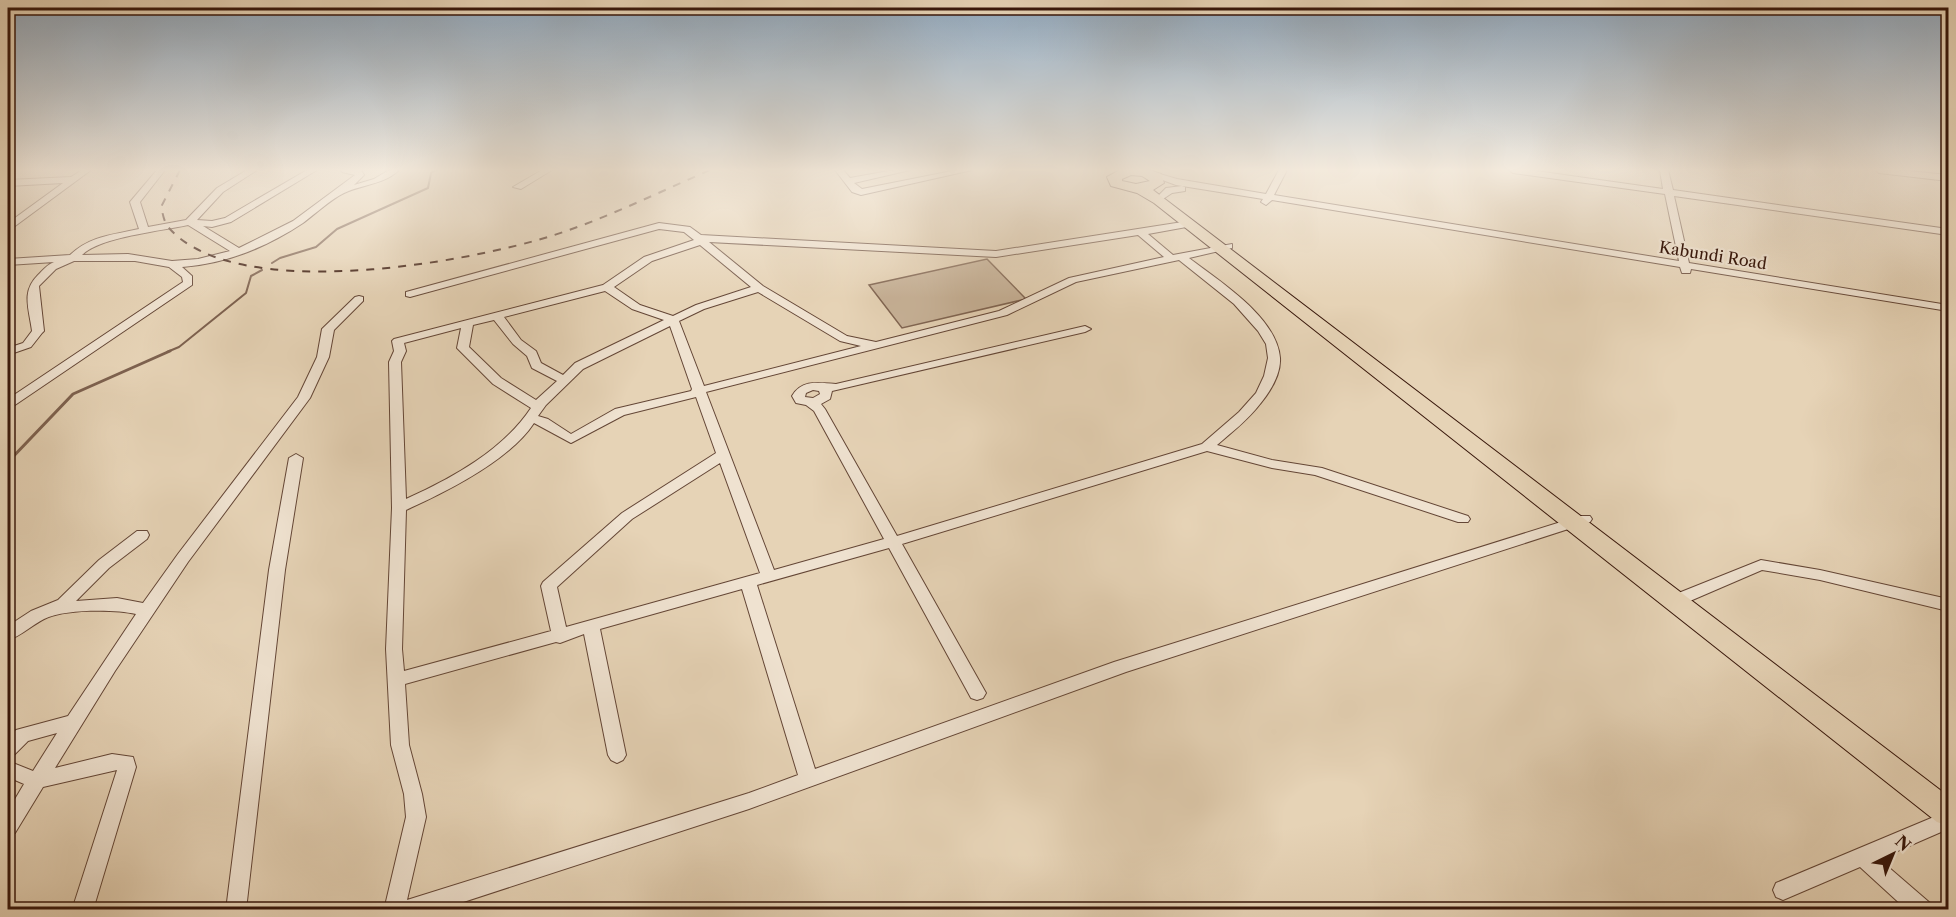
<svg xmlns="http://www.w3.org/2000/svg" width="1956" height="917" font-family="'Libre Caslon Text',serif">
<style>
.green{fill:#c8b399;stroke:#806552;stroke-width:1.5}
.lines{fill:none;stroke-linecap:round;stroke-linejoin:round}
.stream-far1{stroke:#7d614f;stroke-width:2}
.stream{stroke:#7d614f;stroke-width:3}
.minor-casing{stroke:#644636;stroke-width:2}
.trunk-casing{stroke:#38170b;stroke-width:2}
.minor{fill:#efe2d0;fill-rule:evenodd}
.trunk{fill:#e6d3b6;fill-rule:evenodd}
.rail{stroke:#38170b;stroke-width:2;stroke-dasharray:8 8;stroke-linecap:butt}
.labels{text-anchor:middle;dominant-baseline:central;stroke-width:4.5;stroke-linejoin:round;paint-order:stroke}
.far-street-label{font-size:16px;fill:#38170b;stroke:#efe2d0}
</style>
<rect width="100%" height="100%" fill="#e6d3b6"/>
<filter id="stains"><feTurbulence type="fractalNoise" baseFrequency=".00333" numOctaves="4"/><feColorMatrix values="0 0 0 0 .2 0 0 0 0 .09 0 0 0 0 .02 0 0 0 .5 -.17"/></filter>
<radialGradient id="worn" r=".72"><stop offset=".6" stop-color="#630" stop-opacity="0"/><stop offset="1" stop-color="#630" stop-opacity=".3"/></radialGradient>
<!-- green -->
<path class="green" d="M987,259l39,40 -124,29 -33,-43z"/>
<g class="lines">
<!-- stream-far1 -->
<g class="stream-far1">
<path d="M272,263l8,-5 36,-11 21,-18 91,-41 3,-15 5,-3"/>
<path d="M167,352l12,-5 67,-54 5,-17 11,-6"/>
</g>
<!-- stream -->
<path class="stream" d="M8,462l65,-68 97,-43"/>
<defs>
<g id="minor">
<path d="M82,170h9l-80,59 -3,1v-7l55,-40 -55,3v-6l63,-3z"/>
<path d="M157,170h8l-25,32 8,25 38,-7 31,-32 30,-18h10l-34,22 -26,28 15,1 13,-3 82,-48h10l-86,52 -19,5 -9,-1 36,22 54,-27 62,-46 -13,-3 -1,-2h20l3,5 -10,10 20,-6 15,-9h10c-16,15 -36,14 -55,23 -13,6 -29,21 -41,30 -36,24 -78,41 -121,44l10,9v9l-180,122 -4,1v-9l175,-117 -1,-5 -13,-10 -34,-6h-61l-18,8 -17,17 5,45 -2,2 -11,14 -23,8v-7l15,-5 9,-12c-3,-23 -11,-39 6,-56 5,-5 9,-10 16,-13l-46,3v-6l62,-4c20,-19 42,-20 69,-26l-9,-27zM188,225l42,26 -32,8 -26,2 -44,-7 -46,1c18,-18 79,-24 106,-30z"/>
<path d="M542,170h10l-31,19 -8,-2z"/>
<path d="M835,170h8l7,8 44,-8h16l-56,13 8,6 95,-19h15l-111,25 -9,-3z"/>
<path d="M1279,170h8l-13,25 405,66 -14,-67 -152,-21 -4,-3h20l134,19 -3,-19h8l5,20 275,39v6l-274,-39 15,67 259,42v6l-257,-42 -1,4h-8l-2,-6 -408,-67 -6,5 -5,-3 2,-3 -87,-14 -27,-10 4,-3 24,7 89,15z"/>
<path d="M1875,170h24l49,5v6l-69,-8z"/>
<path d="M1182,186l3,1v4l-13,2 -9,6 -5,-3 8,-8z"/>
<path d="M1189,221l5,3 -2,2 -44,8 25,21 59,-11v4l-43,10c30,23 88,59 91,100 1,16 -10,34 -20,46 -12,16 -28,28 -43,41l55,15 50,8 146,48 2,3 -2,3h-10l-143,-47 -43,-7 -65,-17 -305,93 84,149 -3,5 -6,2 -6,-2 -82,-150 -132,37 58,184 299,-107 466,-146h10l2,3 -2,3 -464,150 -377,137 -310,101h-55l22,-93 -2,-23 -13,-49 -5,-96 6,-141 -3,-146 5,-11 -2,-10 2,-2 209,-54 41,-28 50,-17 -10,-8 -25,-3 -249,68 -4,-1v-4l253,-69 31,4 11,8 295,16zM1138,235l26,22 -95,21 -70,33 -123,31 -29,-6 -84,-50 -54,-44 287,15zM700,245l51,42 -55,18 -23,11 -33,-11 -26,-18 38,-26zM1179,260l55,44 24,27 8,13 2,14 -4,18 -8,17 -17,19 -37,32 -305,92 -72,-127 -4,-5 9,-5 2,-8 253,-59 6,-3 -6,-3 -249,58c-17,-1 -34,-5 -44,12l4,7 10,2 8,6 70,128 -110,31 -68,-178 301,-77 69,-33zM605,291l27,18 32,11 -89,43 -12,12 -22,-12 -5,-12 -15,-11 -17,-23zM758,292l82,49 21,5 -157,40 -25,-65 25,-12zM494,320l19,24 14,12 5,12 25,13 -21,19 -35,-22 -32,-31 4,-22zM670,326l22,63 -1,2 -76,18 -44,25 -23,-15 -10,-3 8,-11 37,-36zM461,328l-4,20 36,36 38,24c-28,42 -78,70 -125,91l-5,-137 5,-11 -2,-8zM813,390l6,1 1,3 -7,4 -8,-1 1,-4zM696,397l20,56 -94,60 -79,69 -2,4 10,45 -147,40 -2,-22 4,-139c40,-18 104,-50 128,-87l37,20 53,-28zM720,463l40,110 -194,54 -9,-40 75,-68zM742,589l56,186 -49,18 -342,107 19,-83 -4,-23 -13,-49 -4,-61 151,-42 4,1 24,-9 24,121 3,5 6,3 6,-3 3,-5 -26,-126z"/>
<path d="M359,296l4,1v4l-29,29 -5,27 -19,41 -122,164 -73,109 -60,97 57,-14 21,3 3,10 -43,143h-21l45,-140 -74,17 -28,46 -7,3v-25l16,-27 -16,-7v-16l25,10 24,-38 -29,8 -14,14 -6,3v-20l8,-8 52,-14 68,-102c-22,-5 -72,-5 -92,5 -12,6 -23,17 -36,21v-14l23,-15 27,-11 41,-40 38,-29h10l2,4 -2,4 -38,29 -33,33 41,-3 26,5 35,-49 120,-157 19,-40 5,-28 33,-32z"/>
<path d="M296,454l7,4 -18,112 -39,340h-20l43,-340 20,-112z"/>
<path d="M1761,560l59,10 128,29v12l-128,-31 -58,-10 -79,34h-12l-2,-4 2,-4z"/>
<path d="M1948,811v18l-69,30 51,44 3,7h-26l-47,-43 -77,33 -7,-3 -3,-7 3,-7z"/>
</g>
<path id="trunk" d="M1120,170h30l11,4 3,9 -11,7 795,606v30l-11,-4 -783,-619 -17,-10 -26,-7 -4,-9zM1131,175l11,1 8,5 -14,3 -14,-3v-2z"/>
</defs>
<!-- minor casing -->
<use href="#minor" class="minor-casing"/>
<!-- trunk casing -->
<use href="#trunk" class="trunk-casing"/>
<!-- minor -->
<use href="#minor" class="minor"/>
<!-- trunk -->
<use href="#trunk" class="trunk"/>
<!-- rail -->
<path class="rail" d="M180,170l-19,37c2,7 3,16 8,21 67,76 296,35 382,8 54,-17 106,-43 159,-66"/>
</g>
<!-- sky -->
<linearGradient id="sky" x2="0" y2="1"><stop stop-color="#8fa7bd"/><stop offset="0.57" stop-color="#f4ebde"/><stop offset="1" stop-color="#f4ebde" stop-opacity="0"/></linearGradient>
<rect width="1956" height="298" fill="url(#sky)"/>
<g class="labels">
<!-- far-street labels -->
<g class="far-street-label">
<text transform="translate(1713 255) rotate(9)">Kabundi Road</text>
</g>
</g>
<!-- margin -->
<rect width="1956" height="917" fill="none" stroke="#e6d3b6" stroke-width="30"/>
<rect x="9" y="9" width="1938" height="899" fill="none" stroke="#38170b" stroke-width="3"/>
<rect x="15" y="15" width="1926" height="887" fill="none" stroke="#38170b" stroke-width="1.5"/>
<!-- north arrow -->
<g transform="translate(1893 854) rotate(43)" stroke="#efe2d0" stroke-width="4.5" paint-order="stroke">
<path d="M0-4.5L10 22L0 15L-10 22Z" fill="#38170b"/>
<text y="-9" font-size="16" font-weight="bold" text-anchor="middle" fill="#38170b">N</text>
</g>
<rect width="100%" height="100%" filter="url(#stains)"/>
<rect width="100%" height="100%" fill="url(#worn)"/>
</svg>
